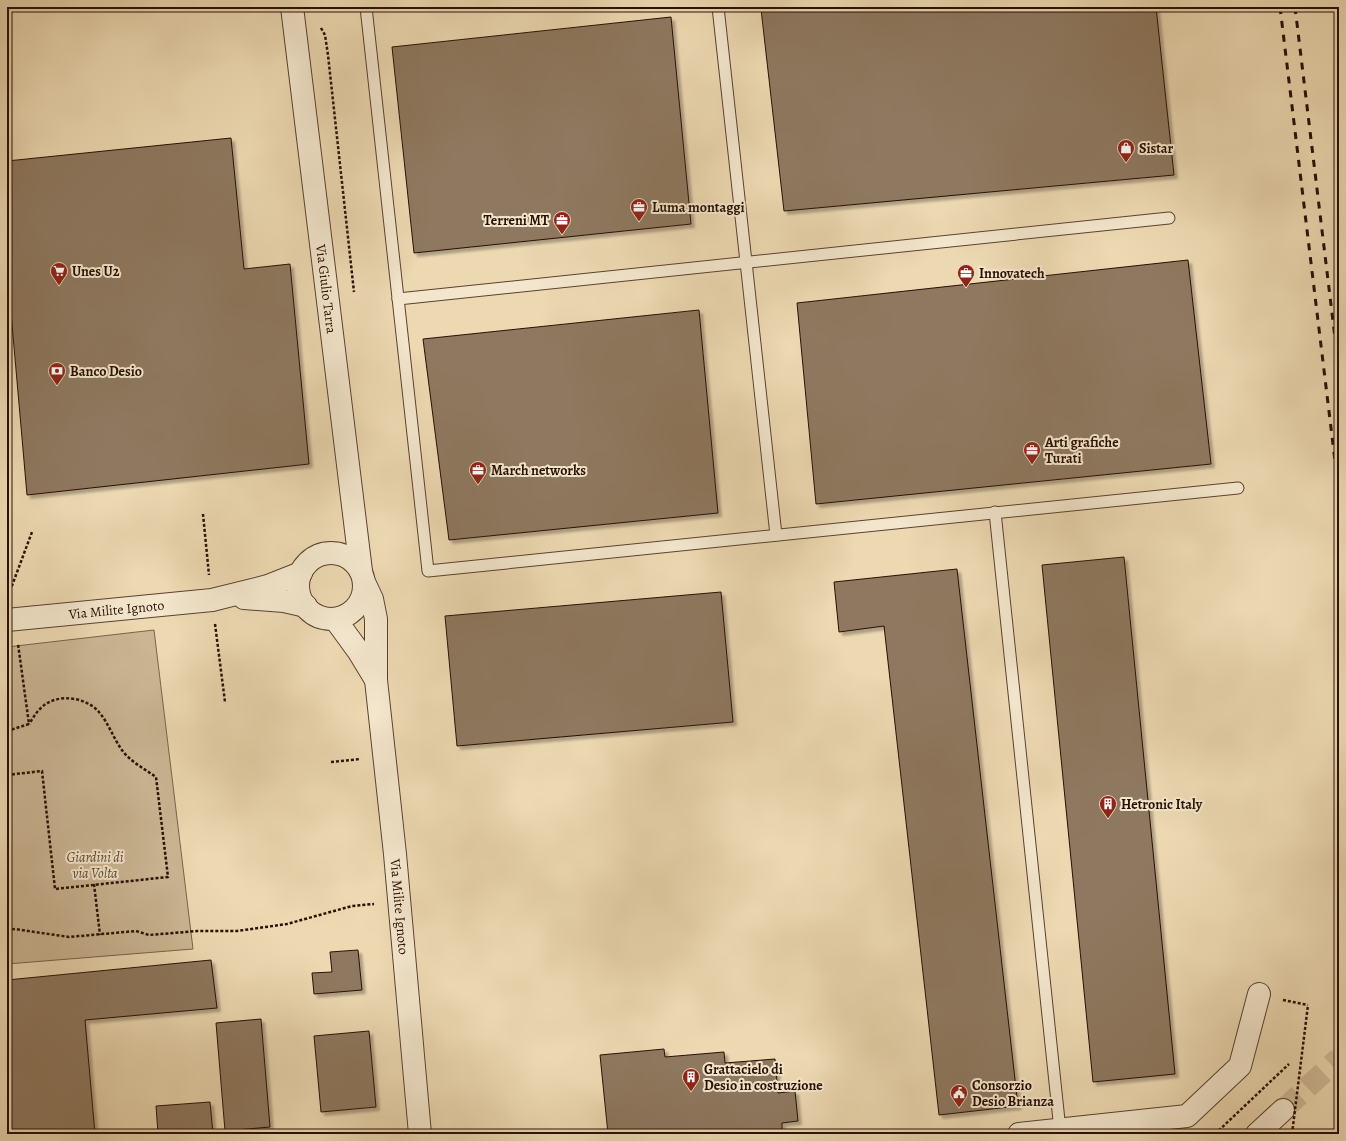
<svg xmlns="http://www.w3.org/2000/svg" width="1346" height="1141" font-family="Alegreya,serif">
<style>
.green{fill:#cbb694;stroke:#7a634c}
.building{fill:#8e785e;stroke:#291004;filter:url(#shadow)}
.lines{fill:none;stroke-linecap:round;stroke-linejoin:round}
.minor-tunnel{stroke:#cfba97;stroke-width:22;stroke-dasharray:22 11;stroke-linecap:butt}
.service-casing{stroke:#5a422f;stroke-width:13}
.minor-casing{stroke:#5a422f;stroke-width:24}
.path{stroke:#291004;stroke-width:2.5;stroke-dasharray:3 2;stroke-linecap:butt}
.service{stroke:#f3e6cc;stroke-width:11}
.minor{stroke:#f3e6cc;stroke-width:22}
.rail{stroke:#291004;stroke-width:3;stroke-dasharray:7 7;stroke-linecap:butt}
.path-bridge{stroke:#291004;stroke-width:2.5;stroke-dasharray:3 2;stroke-linecap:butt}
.labels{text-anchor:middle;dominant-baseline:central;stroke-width:4;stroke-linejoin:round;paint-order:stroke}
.poi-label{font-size:14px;font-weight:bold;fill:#291004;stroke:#f3e6cc;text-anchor:start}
.street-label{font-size:14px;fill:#291004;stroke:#f3e6cc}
.park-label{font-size:14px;font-style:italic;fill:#624a36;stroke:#f3e6cc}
</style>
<defs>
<filter id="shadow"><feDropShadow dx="3.5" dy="3.5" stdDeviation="1" flood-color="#0004"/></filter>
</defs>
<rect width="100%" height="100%" fill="#ecd8b1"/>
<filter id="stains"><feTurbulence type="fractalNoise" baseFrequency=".005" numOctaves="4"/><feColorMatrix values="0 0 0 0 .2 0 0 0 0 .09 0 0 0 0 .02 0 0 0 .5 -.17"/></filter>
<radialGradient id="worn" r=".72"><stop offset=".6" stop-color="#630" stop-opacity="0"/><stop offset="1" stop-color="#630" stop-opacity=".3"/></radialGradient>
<!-- green -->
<path class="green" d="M154,630l39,319 -186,15v-317z"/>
<!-- building -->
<g class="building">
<path d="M783,7h373l18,168 -390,36 -23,-202z"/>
<path d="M671,17l20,207 -277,29 -22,-206z"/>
<path d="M231,138l13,131 46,-5 19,200 -282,31 -20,-228v-106z"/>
<path d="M1188,260l23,204 -395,40 -19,-201z"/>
<path d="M699,310l19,203 -269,27 -26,-201z"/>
<path d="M1124,557l51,517 -82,8 -51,-517z"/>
<path d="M957,569l61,537 -79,9 -55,-489 -45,6 -5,-50z"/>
<path d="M721,592l12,130 -276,24 -12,-130z"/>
<path d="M358,950l4,40 -48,4 -2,-21 20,-1 -2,-20z"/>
<path d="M211,960l6,48 -132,12 10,114h-88v-154z"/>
<path d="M261,1019l9,108 -45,4 -9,-108z"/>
<path d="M369,1031l7,76 -55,5 -7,-76z"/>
<path d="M664,1049l1,8 59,-5 1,11 50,-4 3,34 17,-2 3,30 -16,2v11h-174l-8,-79z"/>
<path d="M210,1102l3,32h-55l-2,-28z"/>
</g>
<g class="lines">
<!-- minor-tunnel -->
<path class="minor-tunnel" d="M1283,1110l56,-52"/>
<defs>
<g id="service">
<path d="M366,7l62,564 810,-83"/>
<path d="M718,7l58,528"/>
<path d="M398,299l771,-81"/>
<path d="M995,512l65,618"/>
</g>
<g id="minor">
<path id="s1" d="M292,7l69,564"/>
<circle cx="331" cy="586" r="33"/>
<path id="s2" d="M364,582l8,17 4,20v61l19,174 25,280"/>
<path d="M244,598l40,3 22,5"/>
<path d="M335,619l24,33 17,28"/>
<path id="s3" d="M7,620l205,-20 56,-14 33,-13"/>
<path d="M1019,1134l168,-18 53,-50 19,-72"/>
<path d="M1257,1134l26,-24"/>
</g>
</defs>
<!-- service casing -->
<use href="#service" class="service-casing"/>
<!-- minor casing -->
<use href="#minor" class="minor-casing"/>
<!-- path -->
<g class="path">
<path d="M321,28l4,7 3,20 26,237"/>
<path d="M203,514l6,61"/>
<path d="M11,596l-1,-5 22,-59"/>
<path d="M215,624l10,78"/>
<path d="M7,731l22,-7 -11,-80"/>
<path d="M331,762l29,-3"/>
<path d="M7,775l35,-4 13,118 113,-12 -12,-100c-10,-7 -21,-13 -30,-22 -12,-13 -16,-31 -28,-44 -13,-14 -41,-18 -56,-4 -5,4 -9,11 -13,17"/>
<path d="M94,884l6,51"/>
<path d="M7,930l8,-1 54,8 67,-6 13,4 48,-4h40l50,-7 65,-18 22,-2"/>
<path d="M1283,1000l25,5"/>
<path d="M1215,1134l74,-70"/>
</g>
<!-- service -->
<use href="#service" class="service"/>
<!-- minor -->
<use href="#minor" class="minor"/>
<!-- rail -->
<g class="rail">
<path d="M1280,7l59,487"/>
<path d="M1295,7l44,364"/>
</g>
<!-- path-bridge -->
<path class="path-bridge" d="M1292,1134l16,-129"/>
</g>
<!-- icons -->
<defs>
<symbol id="shop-pin" viewBox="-11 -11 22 30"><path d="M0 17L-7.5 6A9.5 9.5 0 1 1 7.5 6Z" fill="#8f2418" stroke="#f3e6cc"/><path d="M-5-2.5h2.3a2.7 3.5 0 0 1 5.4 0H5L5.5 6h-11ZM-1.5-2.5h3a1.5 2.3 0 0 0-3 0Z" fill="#fff"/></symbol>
<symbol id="office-pin" viewBox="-11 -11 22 30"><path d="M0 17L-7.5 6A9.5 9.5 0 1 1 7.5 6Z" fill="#8f2418" stroke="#f3e6cc"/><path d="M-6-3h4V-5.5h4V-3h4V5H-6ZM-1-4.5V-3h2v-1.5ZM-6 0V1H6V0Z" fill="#fff"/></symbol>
<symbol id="supermarket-pin" viewBox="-11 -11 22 30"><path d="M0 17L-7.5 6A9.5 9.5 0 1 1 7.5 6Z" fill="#8f2418" stroke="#f3e6cc"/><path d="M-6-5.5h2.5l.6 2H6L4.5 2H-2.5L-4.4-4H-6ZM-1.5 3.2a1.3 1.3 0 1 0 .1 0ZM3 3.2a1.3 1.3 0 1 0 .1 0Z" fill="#fff"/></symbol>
<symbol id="bank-pin" viewBox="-11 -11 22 30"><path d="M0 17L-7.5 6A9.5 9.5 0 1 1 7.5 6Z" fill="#8f2418" stroke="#f3e6cc"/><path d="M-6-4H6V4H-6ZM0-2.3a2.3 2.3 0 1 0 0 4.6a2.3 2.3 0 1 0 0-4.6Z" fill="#fff"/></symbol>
<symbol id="building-pin" viewBox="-11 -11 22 30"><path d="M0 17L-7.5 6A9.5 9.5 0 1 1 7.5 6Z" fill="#8f2418" stroke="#f3e6cc"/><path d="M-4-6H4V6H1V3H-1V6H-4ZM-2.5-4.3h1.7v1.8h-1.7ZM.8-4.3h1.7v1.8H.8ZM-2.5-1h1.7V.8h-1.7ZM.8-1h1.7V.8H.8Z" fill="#fff"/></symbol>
<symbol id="civic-pin" viewBox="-11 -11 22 30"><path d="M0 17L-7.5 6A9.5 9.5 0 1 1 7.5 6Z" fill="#8f2418" stroke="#f3e6cc"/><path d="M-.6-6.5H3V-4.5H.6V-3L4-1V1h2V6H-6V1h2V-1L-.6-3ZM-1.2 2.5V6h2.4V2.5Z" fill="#fff"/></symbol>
</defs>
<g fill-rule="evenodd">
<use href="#shop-pin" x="1116" y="138" width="20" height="27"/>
<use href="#office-pin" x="629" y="197" width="20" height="27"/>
<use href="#office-pin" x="552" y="210" width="20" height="27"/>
<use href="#supermarket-pin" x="49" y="261" width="20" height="27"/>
<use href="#office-pin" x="956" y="263" width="20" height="27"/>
<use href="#bank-pin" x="47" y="361" width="20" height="27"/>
<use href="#office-pin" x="1022" y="440" width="20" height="27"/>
<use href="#office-pin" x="468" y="460" width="20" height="27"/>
<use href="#building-pin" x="1098" y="794" width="20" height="27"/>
<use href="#building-pin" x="681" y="1067" width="20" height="27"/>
<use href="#civic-pin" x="949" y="1083" width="20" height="27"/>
</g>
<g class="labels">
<!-- poi labels -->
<g class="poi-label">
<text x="1139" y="148">Sistar</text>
<text x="652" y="207">Luma montaggi</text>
<text x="549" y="220" text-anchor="end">Terreni MT</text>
<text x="72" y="271">Unes U2</text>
<text x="979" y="273">Innovatech</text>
<text x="70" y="371">Banco Desio</text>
<text x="1045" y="442">Arti grafiche<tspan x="1045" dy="16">Turati</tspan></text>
<text x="491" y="470">March networks</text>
<text x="1121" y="804">Hetronic Italy</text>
<text x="704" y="1069">Grattacielo di<tspan x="704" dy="16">Desio in costruzione</tspan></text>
<text x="972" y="1085">Consorzio<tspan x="972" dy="16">Desio Brianza</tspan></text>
</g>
<!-- street labels -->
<g class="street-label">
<text stroke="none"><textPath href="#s1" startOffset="284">Via Giulio Tarra</textPath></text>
<text stroke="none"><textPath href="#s3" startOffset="110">Via Milite Ignoto</textPath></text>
<text stroke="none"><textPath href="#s2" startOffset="328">Via Milite Ignoto</textPath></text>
</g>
<!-- park labels -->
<g class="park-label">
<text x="95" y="857">Giardini di<tspan x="95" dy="16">via Volta</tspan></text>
</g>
</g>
<!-- margin -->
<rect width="1346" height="1141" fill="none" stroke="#ecd8b1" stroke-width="24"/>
<rect x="8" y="8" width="1330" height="1125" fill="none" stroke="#291004" stroke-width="2"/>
<rect x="12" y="12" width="1322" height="1117" fill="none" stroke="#291004"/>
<rect width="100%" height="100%" filter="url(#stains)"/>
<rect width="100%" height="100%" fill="url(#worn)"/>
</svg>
